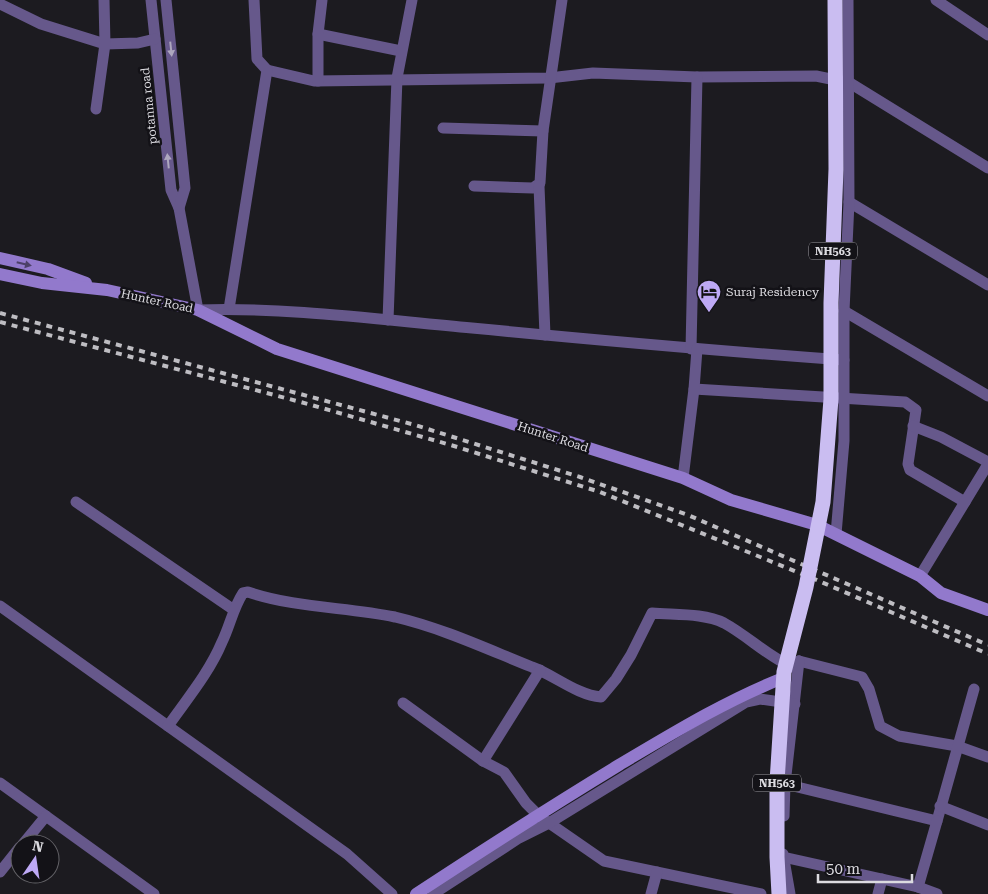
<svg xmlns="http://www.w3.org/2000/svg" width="988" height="894" font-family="'Roboto Serif',serif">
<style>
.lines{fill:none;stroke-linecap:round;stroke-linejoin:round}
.street{stroke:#66588b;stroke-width:11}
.secondary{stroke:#9279cc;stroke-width:12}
.rail{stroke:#bebdc2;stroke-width:4;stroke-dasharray:6 6;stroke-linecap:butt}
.secondary-bridge{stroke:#9279cc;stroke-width:12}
.highway-bridge{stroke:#cabdf1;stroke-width:15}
.oneway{fill:#ada7be}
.oneway2{fill:#4c4068}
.labels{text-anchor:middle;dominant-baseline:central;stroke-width:5;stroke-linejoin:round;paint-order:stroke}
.shield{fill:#131217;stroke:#a09fa4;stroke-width:1}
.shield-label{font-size:11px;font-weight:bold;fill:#dcdbe0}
.street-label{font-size:12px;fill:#dcdbe0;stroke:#131217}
.poi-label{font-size:12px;fill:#dcdbe0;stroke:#131217;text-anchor:start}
</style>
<rect width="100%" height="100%" fill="#1c1b20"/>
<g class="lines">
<!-- street -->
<g class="street">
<path d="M151,0l20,190 8,18 19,102c91,-3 184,10 274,18 124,12 248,23 372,32"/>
<path d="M166,0l19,188 -6,20"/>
<path d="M936,0l52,35"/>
<path d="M0,4l41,20 64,20 33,-1 17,-4"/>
<path d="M318,34l83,17"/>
<path d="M267,70l47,11 235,-3 44,-5 104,4 119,-1 34,7 138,85"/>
<path d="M318,81v-47l4,-34"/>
<path d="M96,109l9,-65 -1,-44"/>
<path d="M443,128l100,3"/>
<path d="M474,186l59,2 7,-5 3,-52 19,-131"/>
<path d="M539,186l6,149"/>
<path d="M849,202l139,83"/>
<path d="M229,309l38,-239 -10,-11 -3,-59"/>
<path d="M844,311l144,85"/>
<path d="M388,320l9,-242 15,-78"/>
<path d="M691,349l6,-272"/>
<path d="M694,389l211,13 11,8 -8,54 2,6 55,32"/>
<path d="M913,426l28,11 47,25"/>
<path d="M683,478l11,-89 3,-40"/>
<path d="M76,502l158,108"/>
<path d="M836,534l8,-93v-130l5,-109 -1,-202"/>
<path d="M920,576l68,-112"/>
<path d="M0,606l347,248 45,40"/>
<path d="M799,661l63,16 7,12 11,37 19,10 58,10 31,11"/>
<path d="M403,703l80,58 21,11 22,31 13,13 65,45 157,33"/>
<path d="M168,726c19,-27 41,-53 54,-84 8,-16 11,-34 21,-49l5,-1c48,16 98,15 147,25 47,11 92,32 137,50 22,8 45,28 69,30l15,-18 15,-24 21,-42c23,2 52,0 72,10 24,13 43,33 68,44l7,-6"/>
<path d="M483,761l57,-91"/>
<path d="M0,783l154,111"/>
<path d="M785,784l152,37 37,-132"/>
<path d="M940,806l48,19"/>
<path d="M784,816l1,-32 14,-123"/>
<path d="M23,844l23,-28"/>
<path d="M783,854l7,40"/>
<path d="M783,857l135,30 19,7"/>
<path d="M0,872l20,-25"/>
<path d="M918,887l19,-66"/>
<path d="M433,894l86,-56 30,-15 197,-121 14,-3 35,5"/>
<path d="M651,894l6,-22"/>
<path d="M878,894l4,-15"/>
</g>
<!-- secondary -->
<g class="secondary">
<path d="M0,258l48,11 38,14"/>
<path d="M0,274l42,9 65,7 91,20 79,39 406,129 48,22 86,25 103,51 21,17 47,17"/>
</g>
<!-- rail -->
<g class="rail">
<path d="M0,313l415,112 165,52 108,38 300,130"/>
<path d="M0,322l308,82 146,42 146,46 212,86 176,76"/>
</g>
<!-- secondary-bridge -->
<path class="secondary-bridge" d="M416,894c67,-44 134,-87 203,-129 54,-32 106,-64 164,-87"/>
<!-- highway-bridge -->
<path class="highway-bridge" d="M779,894l-2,-37v-75l7,-110 22,-85 17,-85 8,-103v-96l5,-134 -1,-169"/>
</g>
<!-- one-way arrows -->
<defs><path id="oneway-solid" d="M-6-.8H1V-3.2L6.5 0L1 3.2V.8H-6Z" transform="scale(1.25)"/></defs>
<g class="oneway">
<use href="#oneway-solid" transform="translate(171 49) rotate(84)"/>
<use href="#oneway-solid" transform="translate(168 161) rotate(-96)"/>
</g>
<use class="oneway2" href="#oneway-solid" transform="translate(24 264) rotate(13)"/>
<!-- icons -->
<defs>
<symbol id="hotel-pin" viewBox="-11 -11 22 30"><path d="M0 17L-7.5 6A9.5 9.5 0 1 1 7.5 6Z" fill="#bea9f5" stroke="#131217"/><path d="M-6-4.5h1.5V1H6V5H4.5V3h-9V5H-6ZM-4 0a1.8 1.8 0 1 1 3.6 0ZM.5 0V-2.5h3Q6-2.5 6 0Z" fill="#111"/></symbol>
</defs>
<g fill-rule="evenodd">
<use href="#hotel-pin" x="695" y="278" width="28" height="38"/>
</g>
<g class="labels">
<!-- shield labels -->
<g class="shield">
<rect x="809" y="242.5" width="48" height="17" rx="4"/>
<rect x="753" y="774.5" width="48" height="17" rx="4"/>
</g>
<g class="shield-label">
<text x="833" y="251">NH563</text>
<text x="777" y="783">NH563</text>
</g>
<!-- street labels -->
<g class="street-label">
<text transform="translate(149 106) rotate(-96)">potanna road</text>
<text transform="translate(157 301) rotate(12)">Hunter Road</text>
<text transform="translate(553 437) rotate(18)">Hunter Road</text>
</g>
<!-- poi labels -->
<g class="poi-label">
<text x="726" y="292">Suraj Residency</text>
</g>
</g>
<!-- north arrow -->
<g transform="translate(35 859) rotate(13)"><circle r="24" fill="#131217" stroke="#636267"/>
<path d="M0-4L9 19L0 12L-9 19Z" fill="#bea9f5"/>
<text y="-8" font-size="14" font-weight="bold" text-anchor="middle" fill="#dcdbe0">N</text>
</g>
<!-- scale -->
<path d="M818 874v8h94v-8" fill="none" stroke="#dcdbe0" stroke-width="2.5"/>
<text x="826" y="874" font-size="15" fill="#dcdbe0" stroke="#131217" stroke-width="4" paint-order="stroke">50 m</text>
</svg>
